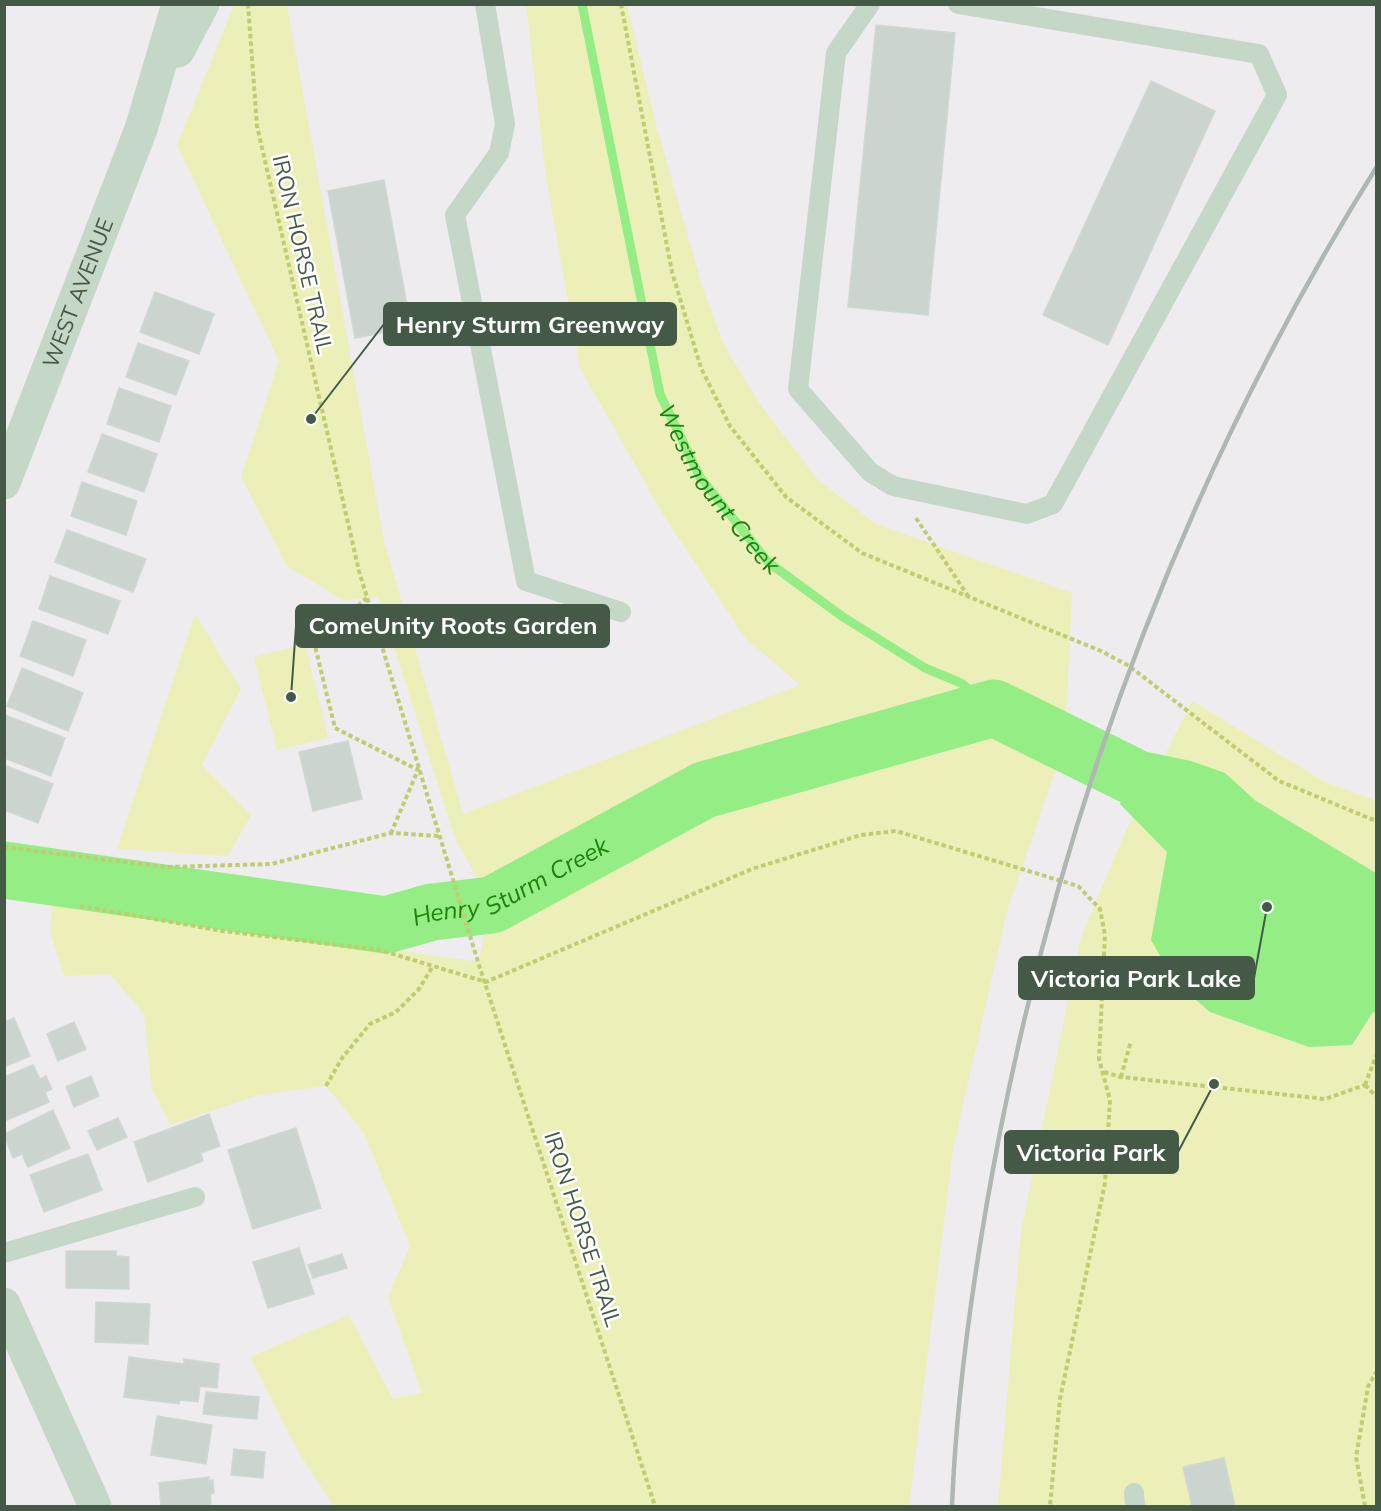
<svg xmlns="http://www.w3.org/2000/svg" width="1381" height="1511" font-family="Mulish,sans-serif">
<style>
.green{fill:#edefb8}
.water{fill:#94ed85}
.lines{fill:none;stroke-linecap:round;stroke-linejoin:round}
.stream{stroke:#94ed85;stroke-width:9}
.river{stroke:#94ed85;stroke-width:57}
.building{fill:#cbd4ce;stroke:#d0d8d3;stroke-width:1.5}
.path{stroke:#bfcd70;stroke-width:4;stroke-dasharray:4.5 3;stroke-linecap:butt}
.lane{stroke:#c5d7c7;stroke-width:20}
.street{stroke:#c5d7c7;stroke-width:33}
.rail{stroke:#aeb7b1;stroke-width:4.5}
.labels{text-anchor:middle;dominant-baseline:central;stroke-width:5;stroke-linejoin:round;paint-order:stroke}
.street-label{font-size:22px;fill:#445a47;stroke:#fff}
.water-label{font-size:24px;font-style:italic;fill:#1c820c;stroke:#fff}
.leader{fill:none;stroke:#445a47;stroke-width:2}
.callout-dot{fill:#445a47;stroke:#fff;stroke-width:2}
.callout{fill:#445a47;stroke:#445a47;stroke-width:2}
.callout-label{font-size:24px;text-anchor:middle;font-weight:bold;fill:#fff}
</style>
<rect width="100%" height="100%" fill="#eeecef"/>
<!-- green -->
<g class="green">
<path d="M234,5h53l97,536 79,273 337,-129 -55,-47 -81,-122 -84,-148 -34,-191 -20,-172h101l29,119 47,165 22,58 37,60 57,74 57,43 196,69 -7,150 -58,168 -54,238 -44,357h-575l-35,-53 -49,-96 99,-42 44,84 29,-6 -34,-96 22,-51 -46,-113 -38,-47 -68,9 -88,30 -18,-36 -8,-75 -34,-40 -46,2 -14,-45 4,-39 204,38 220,32 14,-57 -37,-67 -77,-241 -35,3 -56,-34 -46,-89 38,-116 -102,-216z"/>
<path d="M195,614l46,75 -39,76 49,50 -23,41 -111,-7z"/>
<path d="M305,644l23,94 -51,12 -23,-93z"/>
<path d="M1192,701l131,80 53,20v705h-378l23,-275 60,-293 42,-101z"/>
</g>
<!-- water -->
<path class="water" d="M1138,750l53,11 34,12 31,28 120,72v140l-3,-1 -21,33 -43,2 -99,-35 -35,-30 -24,-42 16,-88 -47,-48z"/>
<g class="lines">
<!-- stream -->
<path class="stream" id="s1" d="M582,4l78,390 40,83 68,85 75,55 82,51 36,15 33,25"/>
<!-- river -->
<path class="river" id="s2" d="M4,870l382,55 46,-13 60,-7 212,-115 290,-82 136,67"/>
</g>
<!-- building -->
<g class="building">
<path d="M876,25l79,8 -27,282 -80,-8z"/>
<path d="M1151,81l64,30 -107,234 -65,-30z"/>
<path d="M384,180l27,147 -56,11 -27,-147z"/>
<path d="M155,292l59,22 -15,40 -59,-22z"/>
<path d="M138,343l51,18 -13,34 -50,-18z"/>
<path d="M119,388l52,18 -12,36 -52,-18z"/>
<path d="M102,434l55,20 -13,38 -56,-20z"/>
<path d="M82,482l55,19 -11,34 -55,-19z"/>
<path d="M67,530l79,29 -13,33 -78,-30z"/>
<path d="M50,576l70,25 -12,33 -69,-25z"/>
<path d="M33,621l53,19 -13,36 -53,-20z"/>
<path d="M22,668l61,25 -15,38 -61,-25z"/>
<path d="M5,715l60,23 -14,38 -47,-18z"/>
<path d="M348,741l14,58 -49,12 -14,-59z"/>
<path d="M4,765l49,19 -15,39 -34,-13z"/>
<path d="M14,1018l16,38 -26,11v-45z"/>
<path d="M74,1022l12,27 -28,12 -11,-27z"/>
<path d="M33,1065l7,14 6,-3 6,13 -7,3 4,10 -42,18 -3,-5v-38z"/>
<path d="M91,1076l8,20 -25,11 -8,-20z"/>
<path d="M53,1110l17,38 -42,19 -6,-13 -9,4 -9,-24z"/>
<path d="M209,1114l11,32 -19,7 2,8 -55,21 -14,-40z"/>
<path d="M118,1118l9,19 -30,13 -9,-19z"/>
<path d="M296,1128l25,80 -68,21 -25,-79z"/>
<path d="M88,1154l14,36 -58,22 -14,-37z"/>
<path d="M299,1248l15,46 -46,14 -15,-46z"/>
<path d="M66,1251h50v5l13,1v32l-63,-1z"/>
<path d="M342,1254l5,14 -34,10 -5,-13z"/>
<path d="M96,1302l54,2 -2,40 -53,-2z"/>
<path d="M129,1357l55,7v-5l35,5 -2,24 -17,-2 -2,16 -18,-2 -1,4 -55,-7z"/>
<path d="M206,1392l53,5 -2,22 -54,-5z"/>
<path d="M157,1416l55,9 -6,39 -55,-9z"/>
<path d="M234,1449l31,3 -2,26 -32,-3z"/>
<path d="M1224,1458l11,48h-43l-9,-39z"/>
<path d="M209,1477v4l4,-1 1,13 -4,1 1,12h-50l-2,-23z"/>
</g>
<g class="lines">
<!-- path -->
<g class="path">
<path d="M248,4l9,122 102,445 119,391 177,544"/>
<path d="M621,4l51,268 29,96 29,58 56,71 76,56 239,98 28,15 150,115 97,40"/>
<path d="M916,518l52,78"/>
<path d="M367,598l-53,44 21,86 83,42 -27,63"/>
<path d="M4,847l162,20 105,-3 120,-31 49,3"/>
<path d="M80,906l143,25 157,19 106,32 266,-113 109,-34 35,-4 182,55 22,23 5,26 -6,124 11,41 -5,83 -45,216 -10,107"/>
<path d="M1104,1072l17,5 204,22 40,-14"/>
<path d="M1121,1077l10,-36"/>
<path d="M1365,1085l11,-29"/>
<path d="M1365,1085l11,11"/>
<path d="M326,1086l16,-28 28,-34 26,-12 23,-23 14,-23"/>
<path d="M1365,1506l-9,-49 12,-70 8,-15"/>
</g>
<!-- lane -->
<g class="lane">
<path d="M485,4l20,120 -6,29 -44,62 71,366 95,31"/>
<path d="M870,4l-34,49 -38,336 72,83 23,14 134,28 26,-10 224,-409 -18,-41 -301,-50"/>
<path d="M4,1253l191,-56"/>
<path d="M1134,1493l1,13"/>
</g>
<!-- street -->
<g class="street">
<path d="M178,51l25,-47"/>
<path id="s3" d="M4,483l137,-354 37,-125"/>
<path d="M4,1304l91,202"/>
</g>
<!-- rail -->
<path class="rail" d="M952,1506c5,-125 24,-250 48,-374 68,-344 190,-666 376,-964"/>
</g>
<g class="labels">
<!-- street labels -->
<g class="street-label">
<text transform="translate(303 254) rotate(77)">IRON HORSE TRAIL</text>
<text stroke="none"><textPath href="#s3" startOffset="204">WEST AVENUE</textPath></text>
<text transform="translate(583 1229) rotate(72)">IRON HORSE TRAIL</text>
</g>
<!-- water labels -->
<g class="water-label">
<text stroke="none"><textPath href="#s1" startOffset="510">Westmount Creek</textPath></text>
<text stroke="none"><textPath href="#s2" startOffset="519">Henry Sturm Creek</textPath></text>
</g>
</g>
<!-- callouts -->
<path class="leader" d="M311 419L384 324M291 697L296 626M1267 907L1254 978M1214 1084L1178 1152"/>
<g class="callout-dot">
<circle cx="311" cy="419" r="6"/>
<circle cx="291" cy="697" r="6"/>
<circle cx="1267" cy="907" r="6"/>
<circle cx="1214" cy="1084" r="6"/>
</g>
<g class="callout">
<rect x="384" y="303" width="292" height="42" rx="6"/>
<rect x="296" y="605" width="313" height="42" rx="6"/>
<rect x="1019" y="957" width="235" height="42" rx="6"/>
<rect x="1005" y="1131" width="173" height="42" rx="6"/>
</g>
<g class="callout-label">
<text x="530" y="333">Henry Sturm Greenway</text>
<text x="453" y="634">ComeUnity Roots Garden</text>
<text x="1136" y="987">Victoria Park Lake</text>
<text x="1091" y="1161">Victoria Park</text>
</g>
<!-- border -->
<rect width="1381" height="1511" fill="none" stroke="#445a47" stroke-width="12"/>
</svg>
